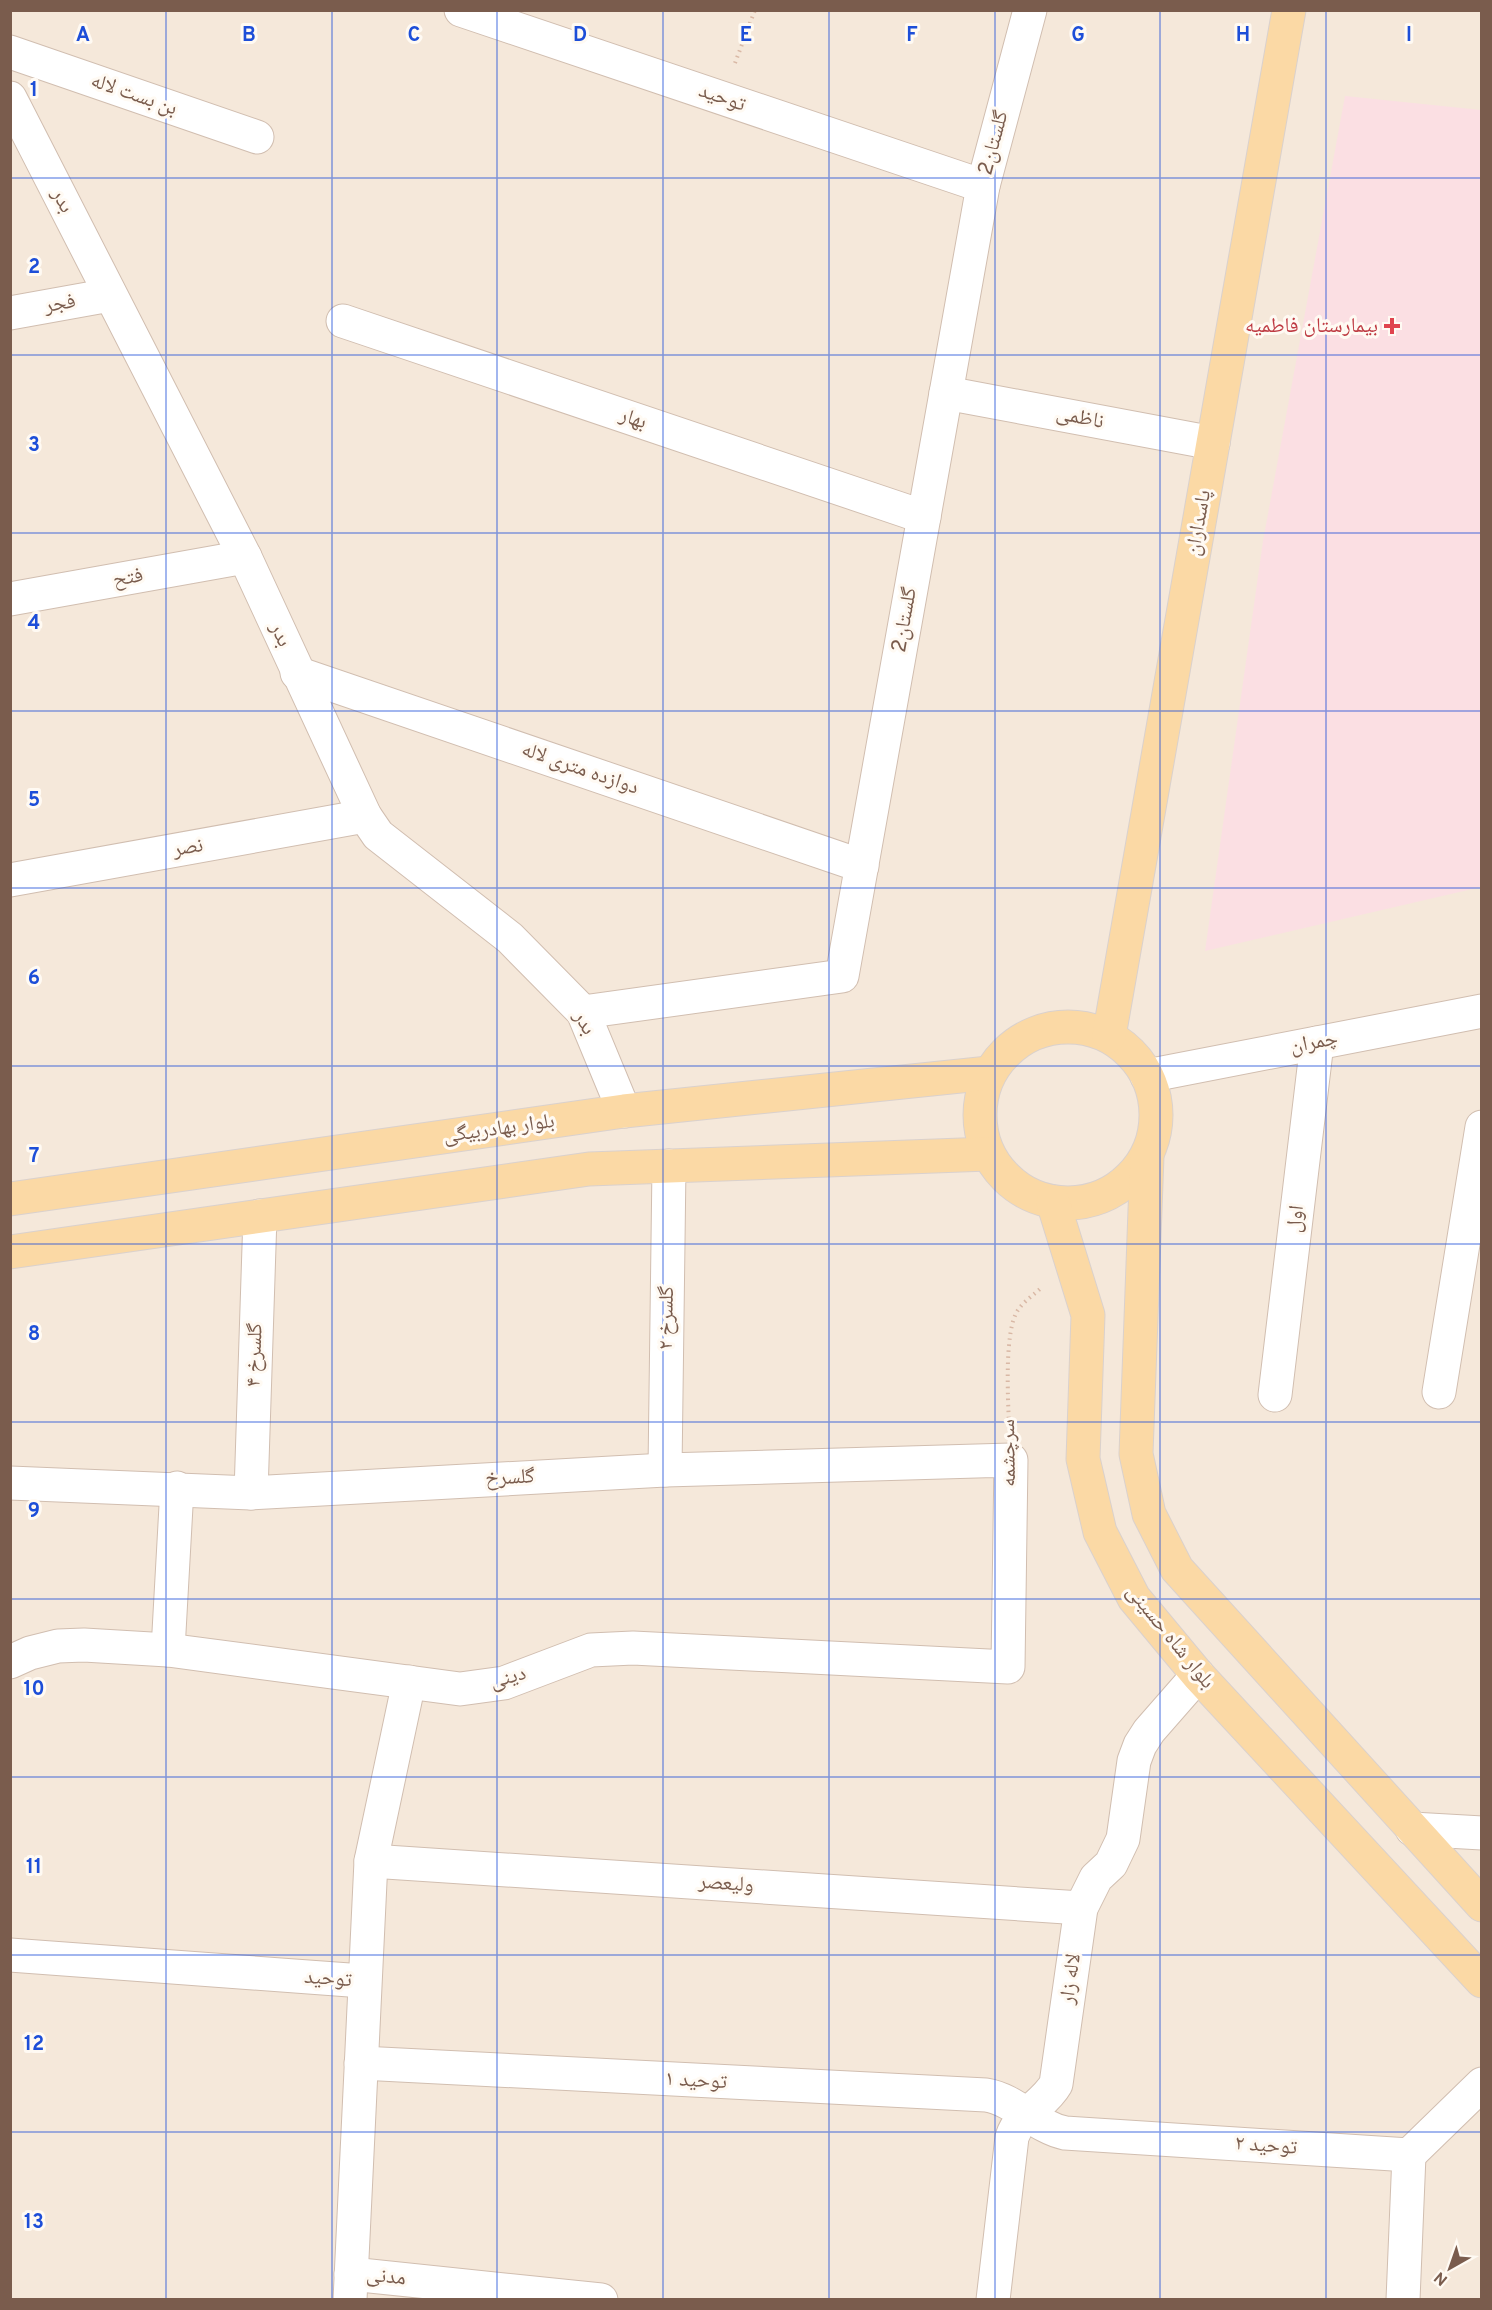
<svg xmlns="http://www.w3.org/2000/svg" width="1492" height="2310" font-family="Overpass,'Noto Naskh Arabic',sans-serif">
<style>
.residential{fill:#f5e8da}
.medical{fill:#fbdfe3}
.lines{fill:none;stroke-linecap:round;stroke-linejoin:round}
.minor-casing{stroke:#d1beb0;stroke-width:35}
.major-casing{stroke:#dad1cd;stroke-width:35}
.path{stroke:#d9b8a5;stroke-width:4;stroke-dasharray:1.5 4.5;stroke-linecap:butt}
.minor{stroke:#fff;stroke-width:33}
.major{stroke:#fbd9a5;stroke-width:33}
.grid{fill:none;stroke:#1d4ed8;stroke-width:1.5;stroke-opacity:0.55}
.health-dot{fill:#e0444e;stroke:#fffaf3;stroke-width:2}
.labels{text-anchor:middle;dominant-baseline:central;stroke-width:6;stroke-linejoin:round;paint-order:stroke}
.street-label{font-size:21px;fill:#7a5c4d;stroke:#fffaf3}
.health-label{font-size:21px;fill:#be3a42;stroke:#fffaf3;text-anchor:end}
.grid-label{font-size:20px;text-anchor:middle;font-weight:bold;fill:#1d4ed8;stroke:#fffaf3;stroke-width:6;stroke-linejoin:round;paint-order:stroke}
</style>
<rect width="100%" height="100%" fill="#fdf6ec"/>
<!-- residential -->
<path class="residential" d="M11,11h1470v2288l-1470,1z"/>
<!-- medical -->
<path class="medical" d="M1345,96l136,14v777l-276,64 58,-410z"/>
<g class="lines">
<defs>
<g id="minor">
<path d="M461,10l522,176"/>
<path d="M10,52l247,85"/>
<path d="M10,98l235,459 120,259 13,19 132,103 73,74 41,99"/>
<path d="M10,313l100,-18"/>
<path d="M343,321l581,196"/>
<path d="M946,393l267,50"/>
<path d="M10,599l235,-42"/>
<path d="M297,673l565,193"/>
<path d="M10,880l355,-64"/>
<path d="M583,1012l259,-36 141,-790 47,-176"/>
<path d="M1147,1076l335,-65"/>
<path d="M1439,1392l43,-265"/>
<path d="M1275,1395l42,-352"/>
<path d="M665,1470l4,-304"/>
<path d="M10,1483l241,10 414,-23 346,-10 -3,207 -375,-19 -42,2 -87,33 -44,6 -292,-39 -84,-5 -26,1 -28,7 -20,9"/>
<path d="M251,1493l9,-277"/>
<path d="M168,1650l9,-162"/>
<path d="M1412,1829l70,4"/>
<path d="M371,1861l710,47"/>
<path d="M10,1955l353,26"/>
<path d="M361,2063l625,32c30,5 50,32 79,38l344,22 73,-71"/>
<path d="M351,2274l250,26"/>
<path d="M350,2300l21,-439 38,-179"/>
<path d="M993,2300l19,-163c8,-24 32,-32 44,-53l25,-176 15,-30 15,-14 12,-25 11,-78 6,-16 9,-14 49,-56"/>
<path d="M1403,2300l6,-145"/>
</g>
<g id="major">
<circle cx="1068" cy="1115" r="88"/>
<path d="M1109,1036l180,-1026"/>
<path d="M1147,1156l-11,298 13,60 28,55 305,336"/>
<path d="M10,1199l614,-88 365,-38"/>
<path d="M1053,1202l35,113 -5,144 17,73 34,66 64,77 284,306"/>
<path d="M10,1252l579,-83 399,-15"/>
</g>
</defs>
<!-- minor casing -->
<use href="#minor" class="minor-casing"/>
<!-- major casing -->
<use href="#major" class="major-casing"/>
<!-- path -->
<g class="path">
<path d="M735,63l20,-53"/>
<path d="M1009,1424c-1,-25 -5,-94 9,-114 6,-9 17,-16 24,-23"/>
</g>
<!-- minor -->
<use href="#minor" class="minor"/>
<!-- major -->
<use href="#major" class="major"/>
</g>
<!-- grid -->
<path class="grid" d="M166,10v2290M332,10v2290M497,10v2290M663,10v2290M829,10v2290M995,10v2290M1160,10v2290M1326,10v2290M10,178h1472M10,355h1472M10,533h1472M10,711h1472M10,888h1472M10,1066h1472M10,1244h1472M10,1422h1472M10,1599h1472M10,1777h1472M10,1955h1472M10,2132h1472"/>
<!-- markers -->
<path class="health-dot" d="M1389 317h6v6h6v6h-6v6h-6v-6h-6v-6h6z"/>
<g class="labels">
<!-- street labels -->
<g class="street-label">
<text transform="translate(134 95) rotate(19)">بن بست لاله</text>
<text transform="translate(722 98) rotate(19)">توحید</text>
<text transform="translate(994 143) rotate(-75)">گلستان2</text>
<text transform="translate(62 201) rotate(63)">بدر</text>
<text transform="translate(60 304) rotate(-10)">فجر</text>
<text transform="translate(1080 418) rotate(11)">ناظمی</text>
<text transform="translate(633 419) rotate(19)">بهار</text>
<text transform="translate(1199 523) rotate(-80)">پاسداران</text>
<text transform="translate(128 578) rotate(-10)">فتح</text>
<text transform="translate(905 620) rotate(-80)">گلستان2</text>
<text transform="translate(280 635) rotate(66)">بدر</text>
<text transform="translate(580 769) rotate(19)">دوازده متری لاله</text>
<text transform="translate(188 848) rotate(-10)">نصر</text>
<text transform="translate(584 1023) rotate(61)">بدر</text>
<text transform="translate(1314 1043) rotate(-11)">چمران</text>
<text transform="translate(499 1129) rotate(-8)">بلوار بهادربیگی</text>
<text transform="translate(1296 1219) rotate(-83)">اول</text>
<text transform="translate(667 1318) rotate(-89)">گلسرخ ۲</text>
<text transform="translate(255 1355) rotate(-88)">گلسرخ ۴</text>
<text transform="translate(1009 1453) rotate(-91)">سرچشمه</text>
<text transform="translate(510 1478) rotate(-3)">گلسرخ</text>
<text transform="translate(1170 1637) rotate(51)">بلوار شاه حسینی</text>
<text transform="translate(508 1678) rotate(-16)">دینی</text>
<text transform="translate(726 1884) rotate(4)">ولیعصر</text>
<text transform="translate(328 1979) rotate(4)">توحید</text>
<text transform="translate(1071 1979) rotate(-82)">لاله زار</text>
<text transform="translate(696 2081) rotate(3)">توحید ۱</text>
<text transform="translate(1266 2146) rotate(4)">توحید ۲</text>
<text transform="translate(386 2277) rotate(6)">مدنی</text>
</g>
<!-- health labels -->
<g class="health-label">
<text x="1378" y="326">بیمارستان فاطمیه</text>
</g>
</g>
<g class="grid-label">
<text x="83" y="41">A</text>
<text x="249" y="41">B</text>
<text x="414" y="41">C</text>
<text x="580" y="41">D</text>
<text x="746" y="41">E</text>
<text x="912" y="41">F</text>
<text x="1078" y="41">G</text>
<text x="1243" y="41">H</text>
<text x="1409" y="41">I</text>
<text x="34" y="96">1</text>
<text x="34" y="273">2</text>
<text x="34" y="451">3</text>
<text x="34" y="629">4</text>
<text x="34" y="806">5</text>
<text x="34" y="984">6</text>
<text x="34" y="1162">7</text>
<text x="34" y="1340">8</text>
<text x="34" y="1517">9</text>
<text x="34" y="1695">10</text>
<text x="34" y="1873">11</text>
<text x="34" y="2050">12</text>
<text x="34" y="2228">13</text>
</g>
<!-- border -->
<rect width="1492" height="2310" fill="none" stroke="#7a5c4d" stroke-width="24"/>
<!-- north arrow -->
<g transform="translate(1450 2268) rotate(220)" stroke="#fffaf3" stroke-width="4.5" paint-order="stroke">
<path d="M0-4.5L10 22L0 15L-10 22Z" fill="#7a5c4d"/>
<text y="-9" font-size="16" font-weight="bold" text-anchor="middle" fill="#7a5c4d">N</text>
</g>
</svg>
